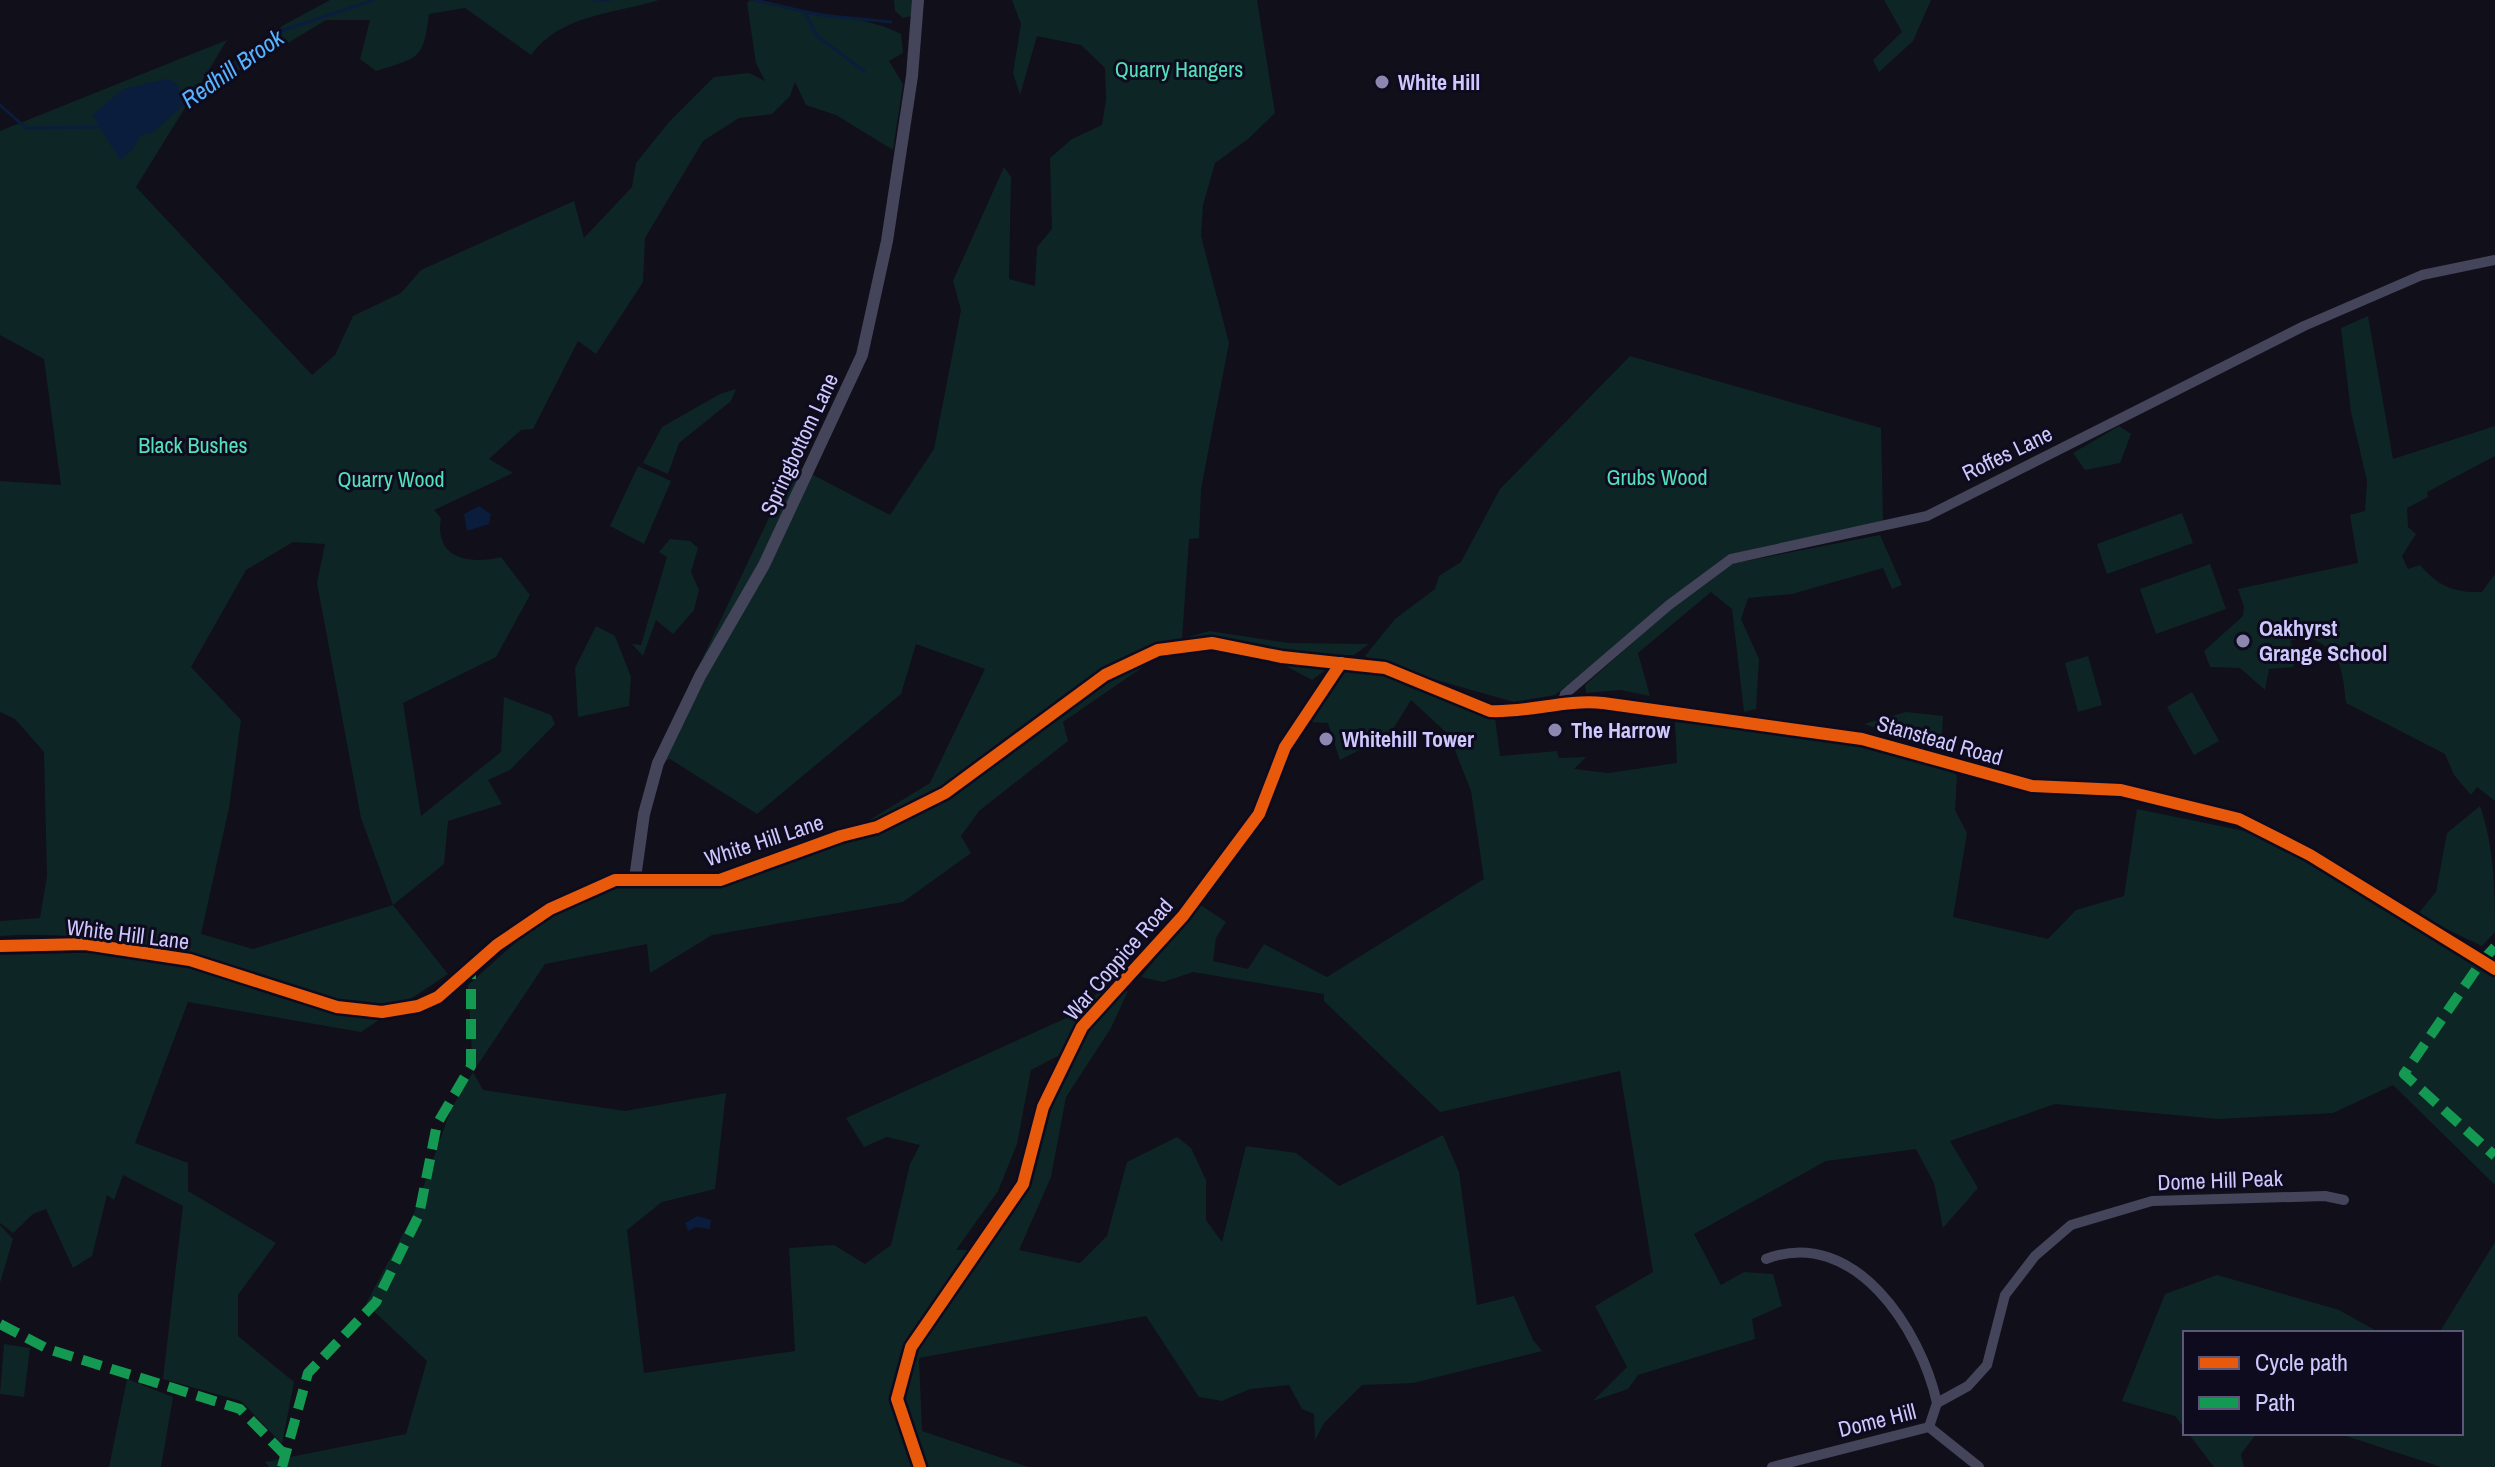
<svg xmlns="http://www.w3.org/2000/svg" width="2495" height="1467" font-family="'Archivo Narrow',sans-serif">
<style>
.green{fill:#0e2525;fill-rule:evenodd}
.water{fill:#0a1d3c}
.lines{fill:none;stroke-linecap:round;stroke-linejoin:round}
.stream{stroke:#0a1d3c;stroke-width:3}
.minor{stroke:#44445b;stroke-width:10}
.tertiary{stroke:#44445b;stroke-width:12}
.quiet{stroke:#139951;stroke-width:10;stroke-dasharray:20 10;stroke-linecap:butt}
.cycleway-casing{stroke:#0e0b1e;stroke-width:17}
.cycleway{stroke:#e8590c;stroke-width:12}
.poi-dot{fill:#8c87af;stroke:#0e0b1e;stroke-width:3}
.labels{text-anchor:middle;dominant-baseline:central;stroke-width:6;stroke-linejoin:round;paint-order:stroke}
.park-label{font-size:22px;fill:#52e1bb;stroke:#0e0b1e}
.poi-label{font-size:22px;font-weight:bold;fill:#cec8ff;stroke:#0e0b1e;text-anchor:start}
.street-label{font-size:22px;fill:#cec8ff;stroke:#0e0b1e}
.water-label{font-size:24px;font-style:italic;fill:#56b4ff;stroke:#0e0b1e}
</style>
<rect width="100%" height="100%" fill="#110f1a"/>
<!-- green -->
<g class="green">
<path d="M330,0h329c-45,14 -98,14 -128,55l-66,-47 -36,6c-6,46 -9,43 -53,57l-16,-12 10,-39h-44l-66,40 -64,30 -60,97 176,188 23,-20 18,-39 48,-23 20,-23 153,-69 10,37 48,-51 4,-24 33,-41 45,-45 35,-4 16,8 -9,-18 -9,-60 3,-3c43,12 117,15 151,34l2,19 -14,8 14,23 -10,66 -57,-35 -30,-10 -11,-23 -5,14 -18,18 -33,4 -36,23 -58,97 -2,44 -47,72 -18,-13 -45,88 -12,1 -32,29 24,14 -79,37 7,8c-7,40 27,47 60,39l29,38 -34,62 -93,46 18,113 80,-64 3,-55 47,18 4,9 -45,46 -22,10 14,24 -54,17 -4,43 -51,41 55,69 -87,58 -173,-30 -53,141 53,20v28l88,52 -38,52v41l56,46 -12,62 -41,-43 -78,-22 20,-173 -60,-31 -9,25 -7,-5 -15,61 -19,12 -27,-59 -13,5 -20,19 -13,-10v-268l109,-3 77,14 12,-11c-63,-14 -134,-24 -198,-19v-15l40,-3 7,-42 -3,-124 -29,-33 -15,-7v-231l61,4 -17,-126 -44,-24v-204l227,-91 -29,48 84,-62zM293,542l32,2 -8,39 44,235 32,87 -140,44 -52,-15 28,-126 12,-88 -50,-53 55,-97z"/>
<path d="M894,0h29v13l-20,5 -8,-7z"/>
<path d="M1012,0h245l18,113 -27,26 -33,24 -12,42 -2,31 28,107 -28,146 -2,49 -10,1 -7,100 27,-8 80,12 80,1 -15,11h-20l-51,-4 -71,-13 -30,2 -119,82 5,19 -89,70 -18,25 10,17 -68,49 -191,33 -62,38 -3,-29 -102,20 -72,108 10,18 142,21 101,-18 -11,96 -53,13 -35,28 17,143 151,-22 -6,-103 45,-3 31,19 26,-19 19,-81 10,-19 -33,-8 -23,10 -18,-29 227,-103 29,-26 26,2 -17,37 -45,69 -15,80 -32,73 61,13 27,-27 20,-74 50,-25 14,11 15,32v40l16,22 24,-96 50,7 43,33 104,-51 16,37 18,133 37,-9 19,44 9,11 -129,32 -51,2 -38,38 -9,17 -1,-26 -12,-5 -13,-24 -39,4 -28,12 -23,-4 -53,-81 -227,42 3,73 106,36h-759l-4,-5 141,-28 21,-73 -61,-57 48,-91 37,-104 22,-37 -5,-87 74,-66 73,-32 90,-10 27,-7 136,-49 62,-38 55,-114 -69,-25 -15,50 -144,120 -87,-55 -19,8 143,-302 96,50 44,-66 27,-139 -8,-29 51,-114 7,10 -2,102 26,7 2,-39 15,-18 -2,-71 22,-19 30,-14 4,-26 -1,-31 -24,-23 -44,-9 -17,59 -7,-22 8,-49zM1079,1045l-28,63 -21,80 -46,62h-28l42,-59 19,-47 14,-74z"/>
<path d="M1884,0h47l-18,41 -34,31 -6,-12 29,-28z"/>
<path d="M2368,316l25,143 102,-33v30l-68,36 1,5 -21,11 1,19 8,7 -14,22 6,13 12,-4c18,21 34,28 62,27l13,-18v227l-18,-14 -6,8 -17,-20 -9,-21 -99,-51c-4,-36 -4,-51 -39,-67l-17,5 7,17 -4,9 -24,2 -4,21 -25,-22 -30,-1 -6,-16 39,-35 1,-9 -6,-18 120,-26 -8,-48 15,-4 2,-30 -16,-69 -10,-84z"/>
<path d="M1630,356l251,72 2,93 -153,33 -175,141 -41,7 -141,-40 -8,-6 30,-37 40,-30 4,-13 22,-14 39,-73z"/>
<path d="M736,389l-5,12 -52,42 -11,31 -25,-11 19,-36 58,-33z"/>
<path d="M2119,426l12,8 -11,29 -35,7 -12,-17z"/>
<path d="M638,466l33,15 -27,63 -34,-18z"/>
<path d="M2182,513l11,30 -86,31 -10,-30z"/>
<path d="M1880,535l22,50 -10,4 -9,-21 -91,26 -44,4 -7,21 18,40 -3,50 -12,3 -12,-103 -21,-17 -73,61 12,43 -30,-6 -34,3 -1,-8 88,-78 58,-43z"/>
<path d="M670,539l20,2 8,7 -7,24 8,18 -5,20 -21,24 -17,-14 -13,36 -11,-12 9,1 26,-88 -8,-5z"/>
<path d="M2210,564l16,45 -70,25 -16,-45z"/>
<path d="M596,626l19,10 16,41 -2,29 -51,11 -3,-49z"/>
<path d="M2088,656l14,49 -24,7 -13,-49z"/>
<path d="M1282,664l47,3 -17,13z"/>
<path d="M1344,670l47,7 20,11 84,30 5,38 57,-5 2,7 27,-1 -12,12 34,4 69,-10 -2,-41c96,10 193,13 282,53l-2,35 12,23 -14,84 95,22 28,-29 48,-14 13,-87 117,24 100,54 141,88v210l-102,-100 -60,28 -115,6 -163,-15 -105,37 28,47 -35,40 -9,-45 -18,-34 -90,12 -132,73 27,51 23,-13 29,2 9,32 -30,13 3,20 -117,36 -10,14 -35,12 34,-34 -32,-61 58,-34 -33,-201 -180,41 -116,-111v-7l-131,-22 -30,10 -22,-5 58,-73 27,18 -10,16 -3,23 35,8 16,-25 63,33 157,-98 -13,-88 -22,-56 -38,-35 -21,34 -50,26 -12,-37 -20,-1z"/>
<path d="M2192,692l27,49 -25,14 -27,-48z"/>
<path d="M1906,712l37,4 -2,34 -77,-26z"/>
<path d="M2480,806c14,40 15,84 15,126l-13,14 -65,-31 19,-23 11,-59z"/>
<path d="M0,1225l13,14 -13,44z"/>
<path d="M2495,1242v225h-54l-104,-34h124v-100h-22z"/>
<path d="M2217,1275l122,35 41,23h-195v96l-10,-13 -53,-15 43,-107z"/>
<path d="M4,1344l26,4 -6,49 -24,-3z"/>
<path d="M127,1379l46,18 -12,70h-52z"/>
<path d="M2188,1433h69l-16,21 3,13h-30z"/>
</g>
<!-- water -->
<g class="water">
<path d="M167,79l10,4 5,23 -28,26 -14,4 -7,13 -13,11 -28,-45 31,-26z"/>
<path d="M479,506l12,8 -2,10 -22,7 -3,-17z"/>
<path d="M697,1216l14,4 -1,9 -14,-2 -8,4 -3,-8z"/>
</g>
<g class="lines">
<!-- stream -->
<g class="stream">
<path d="M595,0h14"/>
<path d="M754,0l66,15 71,7"/>
<path d="M805,13l12,23 47,35"/>
<path d="M0,105l26,23 74,-1"/>
<path d="M181,106l100,-75 93,-31"/>
</g>
<!-- minor -->
<g class="minor">
<path d="M1562,704l3,-10 104,-89 62,-46 196,-43 377,-190 118,-51 73,-15"/>
<path d="M1766,1259c88,-34 155,71 171,144"/>
<path d="M1929,1427l8,-24 31,-17 19,-21 18,-70 30,-39 36,-31 81,-24 173,-5 19,4"/>
<path d="M920,1467l-23,-68 14,-52 112,-163 20,-77 39,-80 101,-111 76,-102 26,-67 56,-84"/>
<path d="M1772,1467l157,-40 50,40"/>
</g>
<!-- tertiary -->
<g class="tertiary">
<path d="M635,878l9,-64 14,-51 42,-87 64,-111 98,-210 25,-114 25,-165 6,-76"/>
<path d="M0,946l85,-2 105,16 147,47 45,5 36,-6 20,-9 59,-52 53,-36 65,-29h105l121,-44 36,-9 68,-34 160,-118 53,-25 54,-7 70,14 103,11 105,43c38,2 75,-12 113,-8l259,36 170,47 89,4 118,29 71,36 185,114"/>
</g>
<!-- quiet -->
<g class="quiet">
<path d="M2495,947l-13,14 -78,113 91,82"/>
<path d="M0,1324l48,25 192,60 46,47"/>
<path d="M282,1467l26,-94 68,-71 43,-87 18,-91 34,-58v-99"/>
</g>
<defs>
<g id="cycleway">
<path d="M0,946l85,-2 105,16 147,47 45,5 36,-6 20,-9 59,-52 53,-36 65,-29h105l121,-44 36,-9 68,-34 160,-118 53,-25 54,-7 70,14 103,11 105,43c38,2 75,-12 113,-8l259,36 170,47 89,4 118,29 71,36 185,114"/>
<path d="M920,1467l-23,-68 14,-52 112,-163 20,-77 39,-80 101,-111 76,-102 26,-67 56,-84"/>
</g>
</defs>
<!-- cycleway casing -->
<use href="#cycleway" class="cycleway-casing"/>
<!-- cycleway -->
<use href="#cycleway" class="cycleway"/>
</g>
<!-- markers -->
<g class="poi-dot">
<circle cx="1382" cy="82" r="8"/>
<circle cx="2243" cy="641" r="8"/>
<circle cx="1555" cy="730" r="8"/>
<circle cx="1326" cy="739" r="8"/>
</g>
<g class="labels">
<!-- park labels -->
<g class="park-label">
<text x="1179" y="69">Quarry Hangers</text>
<text x="193" y="445">Black Bushes</text>
<text x="1657" y="477">Grubs Wood</text>
<text x="391" y="479">Quarry Wood</text>
</g>
<!-- poi labels -->
<g class="poi-label">
<text x="1398" y="82">White Hill</text>
<text x="2259" y="628">Oakhyrst<tspan x="2259" dy="25">Grange School</tspan></text>
<text x="1571" y="730">The Harrow</text>
<text x="1342" y="739">Whitehill Tower</text>
</g>
<!-- street labels -->
<g class="street-label">
<text transform="translate(799 444) rotate(-65)">Springbottom Lane</text>
<text transform="translate(2007 453) rotate(-26)">Roffes Lane</text>
<text transform="translate(1940 740) rotate(16)">Stanstead Road</text>
<text transform="translate(764 840) rotate(-18)">White Hill Lane</text>
<text transform="translate(128 934) rotate(7)">White Hill Lane</text>
<text transform="translate(1118 959) rotate(-49)">War Coppice Road</text>
<text transform="translate(2220 1180) rotate(-2)">Dome Hill Peak</text>
<text transform="translate(1877 1420) rotate(-14)">Dome Hill</text>
</g>
<!-- water labels -->
<g class="water-label">
<text transform="translate(232 68) rotate(-35)">Redhill Brook</text>
</g>
</g>
<!-- legend -->
<rect x="2183" y="1331" width="280" height="104" fill="#0e0b1e" stroke="#5b5778" stroke-width="2"/>
<rect x="2199" y="1357" width="40" height="12" fill="#e8590c" stroke="#5b5778" stroke-width="2"/>
<text x="2255" y="1371" font-size="24" fill="#cec8ff">Cycle path</text>
<rect x="2199" y="1397" width="40" height="12" fill="#139951" stroke="#5b5778" stroke-width="2"/>
<text x="2255" y="1411" font-size="24" fill="#cec8ff">Path</text>
</svg>
